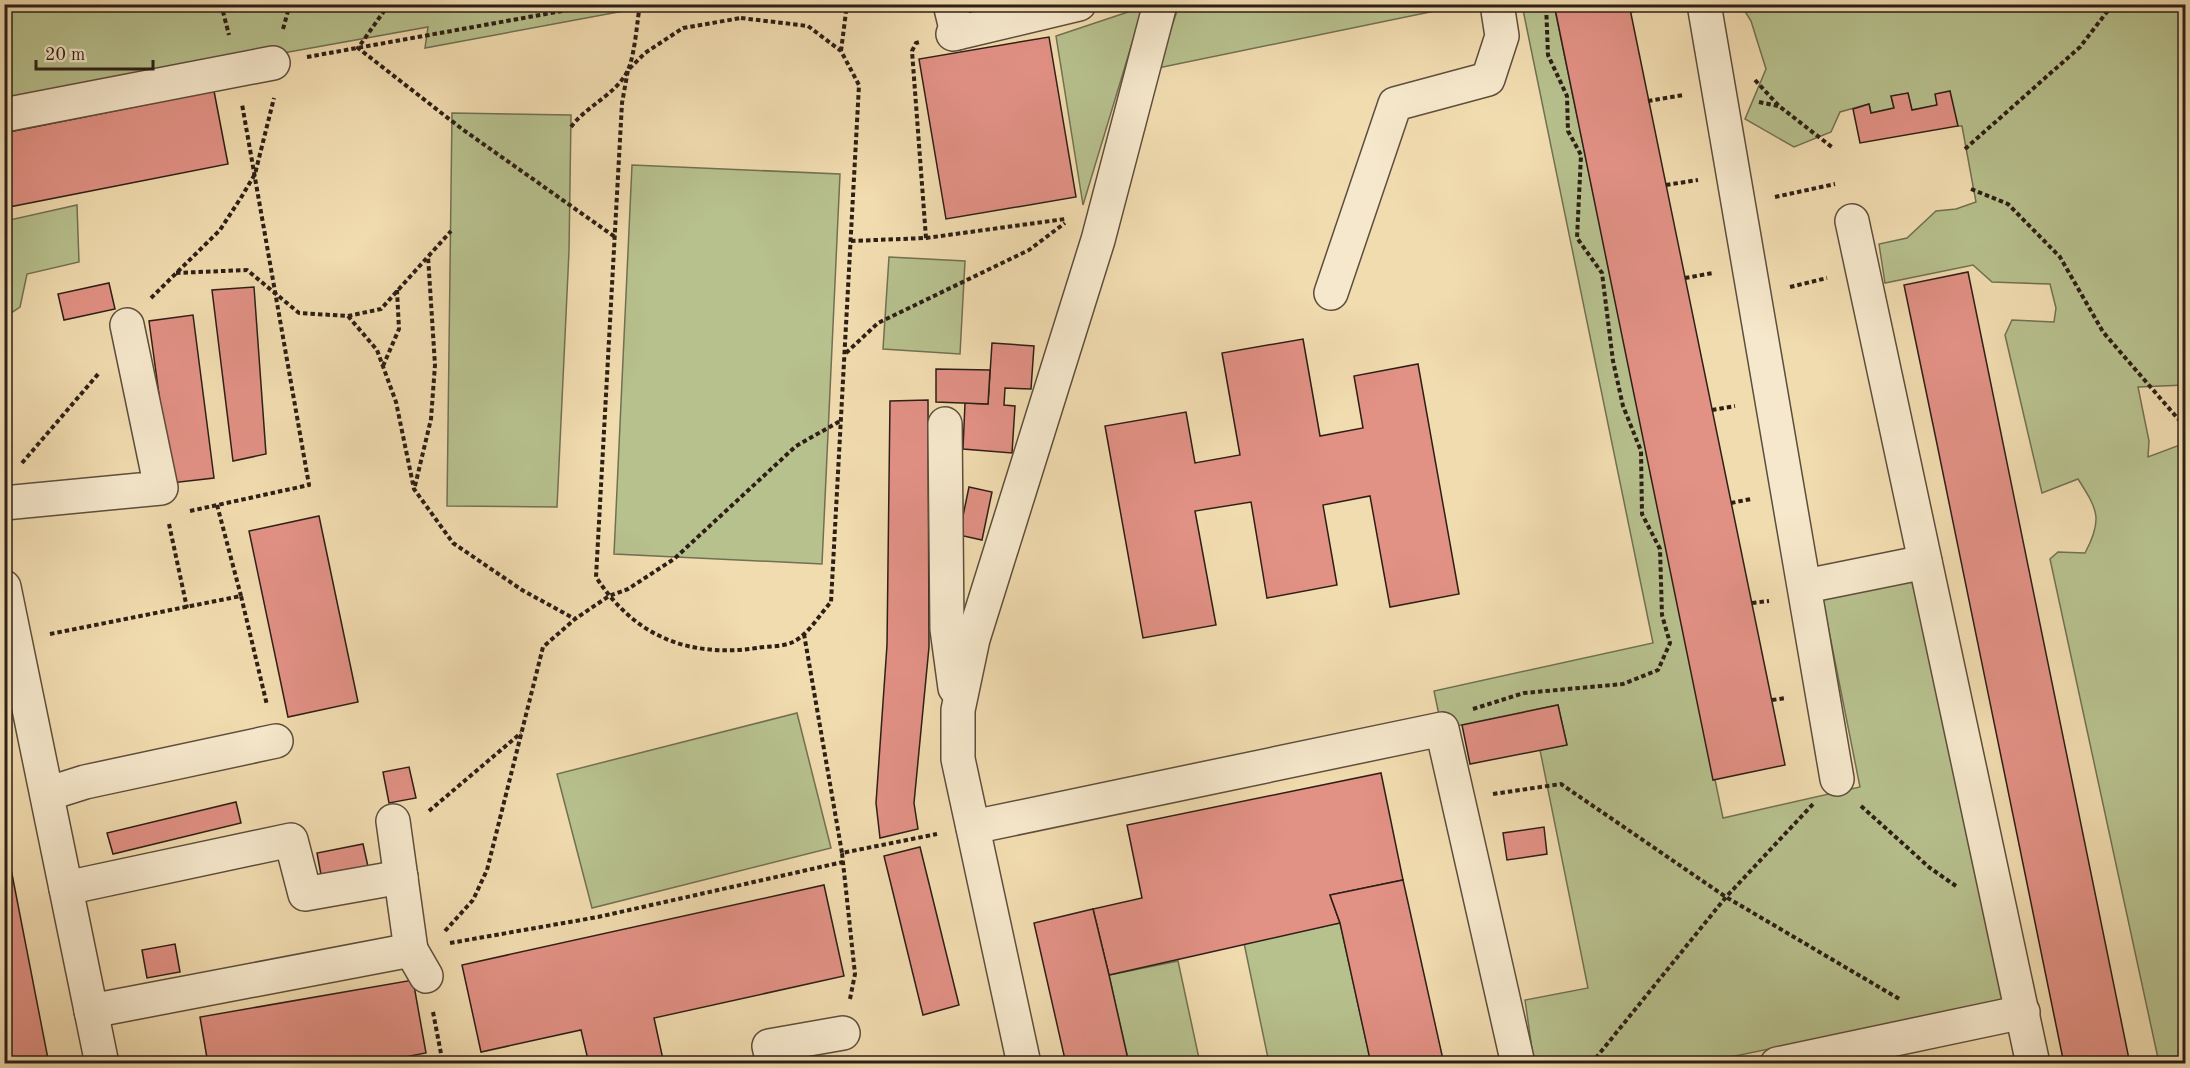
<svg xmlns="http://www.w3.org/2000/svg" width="2190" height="1068" font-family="'Old Standard TT',serif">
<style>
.green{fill:#b7c18e;stroke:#727052;stroke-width:1.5}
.building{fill:#e29185;stroke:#2d1f16;stroke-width:1.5}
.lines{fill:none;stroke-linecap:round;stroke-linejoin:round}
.minor-casing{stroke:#5e4e3c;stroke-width:36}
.path{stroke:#2d1f16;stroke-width:4;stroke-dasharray:4.5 3;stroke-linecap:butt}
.minor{stroke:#f6e8cc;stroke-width:33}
</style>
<rect width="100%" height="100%" fill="#f1dcb0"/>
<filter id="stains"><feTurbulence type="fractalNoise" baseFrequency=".00333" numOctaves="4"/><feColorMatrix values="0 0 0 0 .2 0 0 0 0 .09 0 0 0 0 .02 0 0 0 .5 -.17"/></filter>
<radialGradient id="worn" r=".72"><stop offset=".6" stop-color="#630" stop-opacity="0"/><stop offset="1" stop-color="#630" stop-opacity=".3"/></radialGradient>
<!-- green -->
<g class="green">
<path d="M5,5h651l-231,43 3,-21 -423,76z"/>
<path d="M1179,5h285l-306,63z"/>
<path d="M1522,5h32l169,813 137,-31 -38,-191 90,-17 94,421 -305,63h-167l-9,-63 63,-12 -48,-238 27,-5 -9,-40 -116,24 -8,-38 219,-48z"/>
<path d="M1741,5h444v380l-47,2 11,54 -1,16 37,-14v620h-26l-109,-504 8,-7 27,1c18,-33 13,-43 -7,-74l-36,14 -37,-158 7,-15 42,2 2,-14 -6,-24 -58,-2 -19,-17 -88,18 -6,-39 28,-6 29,-27 20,-2 20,-7 -14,-76h-4l-21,-21 -25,5 -4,-17 -17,3 3,12 -23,5 -2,-9 -29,8 -9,20 -37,15 -49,-28 21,-50 -15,-48z"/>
<path d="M1143,7l-60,198 -27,-169z"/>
<path d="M452,113l119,2 -2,136 -12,256 -110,-1z"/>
<path d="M632,165l208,9 -18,390 -208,-10z"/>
<path d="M77,205l2,57 -52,12 -7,33 -15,10v-96z"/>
<path d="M889,257l76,4 -5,93 -77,-5z"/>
<path d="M797,713l34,135 -239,60 -35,-134z"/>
<path d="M1340,923l31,140h-102l-25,-120z"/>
<path d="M1178,961l22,102h-71l-20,-88z"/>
</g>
<!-- building -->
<g class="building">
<path d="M1554,4h75l156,761 -72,15z"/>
<path d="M1049,37l27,160 -130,22 -27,-160z"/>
<path d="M214,91l14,73 -224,44v-75z"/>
<path d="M1950,91l8,35 -98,17 -7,-34 16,-5 2,9 23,-5 -3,-12 17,-3 4,17 25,-5 -2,-11z"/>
<path d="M1968,272l162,792h-66l-127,-620 -33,-159z"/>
<path d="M109,283l6,26 -51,11 -6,-26z"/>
<path d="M254,287l12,167 -33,7 -21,-171z"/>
<path d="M193,315l21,163 -43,5 -22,-162z"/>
<path d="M1303,339l17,97 43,-8 -9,-52 64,-12 41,230 -69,13 -20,-111 -47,9 14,80 -70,13 -16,-96 -56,9 21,114 -73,13 -38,-212 81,-14 9,51 45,-8 -18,-102z"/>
<path d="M992,343l42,3 -3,43 -26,-1 -1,17 11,1 -3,47 -49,-4 2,-46 23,1z"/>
<path d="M936,369l54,1 -2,34 -52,-2z"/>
<path d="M928,400l1,247 -15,156 4,26 -38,9 -4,-35 11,-158 3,-244z"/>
<path d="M969,487l23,5 -10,48 -23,-5z"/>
<path d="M319,516l39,186 -70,15 -39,-186z"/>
<path d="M1558,705l9,40 -97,19 -8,-39z"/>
<path d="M409,767l7,31 -27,5 -6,-31z"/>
<path d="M1381,773l22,107 -73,15 10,28 -231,52 -16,-66 49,-11 -15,-73z"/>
<path d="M236,802l5,21 -128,31 -6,-21z"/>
<path d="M1544,827l3,27 -40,6 -4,-27z"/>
<path d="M4,833l45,231h-45z"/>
<path d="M363,844l6,27 -47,9 -5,-27z"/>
<path d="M920,847l39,158 -36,10 -39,-159z"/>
<path d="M1403,880l41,184h-73l-31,-141 -10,-28z"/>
<path d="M824,885l20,91 -190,42 10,46h-75l-8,-34 -100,22 -19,-87z"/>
<path d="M1093,909l16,66 20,89h-63l-32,-141z"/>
<path d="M175,944l5,28 -33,6 -5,-28z"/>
<path d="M413,980l13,73 -59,11h-159l-8,-47z"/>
</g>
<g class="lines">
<defs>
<g id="minor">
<path d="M950,4l7,29"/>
<path d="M1704,4l133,775"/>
<path d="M953,34l126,-30"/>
<path d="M4,115l269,-52"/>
<path d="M1852,221l181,843"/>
<path d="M1331,293l64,-189 93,-25 14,-43 -5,-32"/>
<path d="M945,424l2,205 8,59"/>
<path d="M4,503l157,-15 -34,-163"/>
<path d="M1806,586l119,-24"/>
<path d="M4,587l98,477"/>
<path d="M47,794l38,-12 191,-41"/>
<path d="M973,827l469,-98 76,335"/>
<path d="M66,888l225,-48 14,54 96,-17"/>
<path d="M411,950l15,26"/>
<path d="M91,1011l320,-61 -18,-129"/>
<path d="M773,1064l-4,-18 74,-13"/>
<path d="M1024,1064l-66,-305v-49l15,-71 125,-399 62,-236"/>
<path d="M1777,1064l246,-52"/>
</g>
</defs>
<!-- minor casing -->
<use href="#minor" class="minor-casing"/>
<!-- path -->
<g class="path">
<path d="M221,4l8,31"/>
<path d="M389,4l-31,44 104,81 153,108"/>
<path d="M1630,11l34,-7"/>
<path d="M741,18l67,8 33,25 18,34 -28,517c-11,12 -23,33 -38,40 -10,5 -26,4 -36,6 -69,10 -123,-12 -161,-71l26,-474 6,-33 17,-17 38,-25z"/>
<path d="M283,29l7,-25"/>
<path d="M841,51l6,-47"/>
<path d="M307,57l294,-53"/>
<path d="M1755,80l24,26 54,42"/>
<path d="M1648,101l35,-6"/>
<path d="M1759,102l19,4"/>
<path d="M571,127c15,-21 46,-33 57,-57 7,-16 9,-48 12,-66"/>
<path d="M1965,149l115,-102 33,-43"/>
<path d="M1666,185l32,-5"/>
<path d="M1971,189l37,15 52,53 43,75 83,96"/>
<path d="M1775,197l60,-13"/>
<path d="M926,238l139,-19"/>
<path d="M851,241l75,-3 -14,-187 4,-8 4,-1"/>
<path d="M176,273l71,-3 52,43 49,3 33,-7 70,-78"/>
<path d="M1685,278l28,-5"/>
<path d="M1790,287l37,-9"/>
<path d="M151,298l69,-68 22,-34 13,-22 19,-76"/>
<path d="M348,316l29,34 19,52 18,87 39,54 69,47 53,29"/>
<path d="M846,353l32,-30 151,-73 36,-27"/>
<path d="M383,366l16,-37 -2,-39"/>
<path d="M1712,410l23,-4"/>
<path d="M22,463l77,-90"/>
<path d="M415,486l16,-67 4,-54 -7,-109"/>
<path d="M1731,503l20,-4"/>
<path d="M217,505l24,91"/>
<path d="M190,511l119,-26 -67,-381"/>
<path d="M169,524l18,84"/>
<path d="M1752,603l17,-2"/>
<path d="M50,634l191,-38 26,109"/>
<path d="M804,634l38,219"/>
<path d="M1772,700l14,-2"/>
<path d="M1473,709l51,-16 99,-9 35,-14 12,-27 -8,-28 -2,-66 -18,-35 -1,-63 -18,-45 -10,-45 -11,-88 -25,-35 4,-83 -13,-24 -1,-35 -19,-41 -2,-51"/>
<path d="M1493,794l68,-10 165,113 175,103"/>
<path d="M1861,806l69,62 26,18"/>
<path d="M429,811l92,-78"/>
<path d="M445,931l28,-31 14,-30 56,-223 32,-28 34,-23 19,-7 46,-30 122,-113 46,-26"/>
<path d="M450,943l148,-26 245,-55"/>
<path d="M850,999l5,-25 -13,-121 95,-19"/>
<path d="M433,1012l10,52"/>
<path d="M1591,1064l135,-167 87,-93"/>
</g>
<!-- minor -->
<use href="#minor" class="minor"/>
</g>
<!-- margin -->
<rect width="2190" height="1068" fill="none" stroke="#f1dcb0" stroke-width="24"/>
<rect x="6" y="6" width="2178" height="1056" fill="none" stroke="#2d1f16" stroke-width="3"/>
<rect x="12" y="12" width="2166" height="1044" fill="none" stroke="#2d1f16" stroke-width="1.5"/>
<!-- scale -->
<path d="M36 60v9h117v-9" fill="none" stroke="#2d1f16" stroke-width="3"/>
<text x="45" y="60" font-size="18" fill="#2d1f16" stroke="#f6e8cc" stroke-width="4.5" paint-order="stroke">20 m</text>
<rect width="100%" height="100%" filter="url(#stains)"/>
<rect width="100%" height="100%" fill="url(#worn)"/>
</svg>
